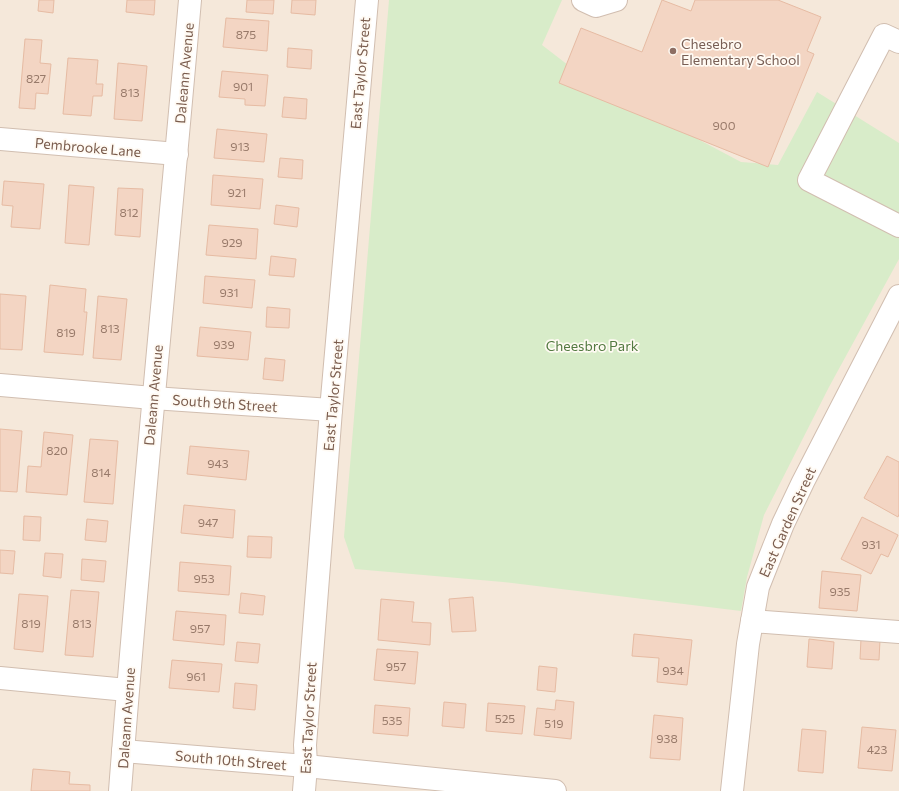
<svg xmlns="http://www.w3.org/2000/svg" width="899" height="791" font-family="Commissioner,sans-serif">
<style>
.residential{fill:#f5e8da}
.green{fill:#d8ecc9}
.building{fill:#f3d5c3;stroke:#e6bba3}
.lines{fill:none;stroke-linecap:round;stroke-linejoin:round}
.minor-casing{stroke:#d1beb0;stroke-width:24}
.minor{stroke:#fff;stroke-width:22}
.education-dot{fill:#8d6e63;stroke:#fffaf3;stroke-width:1.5}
.labels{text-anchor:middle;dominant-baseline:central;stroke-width:3.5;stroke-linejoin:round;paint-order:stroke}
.number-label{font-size:12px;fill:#987a6a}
.education-label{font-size:14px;fill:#785e54;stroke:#fffaf3;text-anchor:start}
.street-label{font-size:14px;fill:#7a5c4d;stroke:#fffaf3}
.park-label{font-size:14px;fill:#537a41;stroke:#fffaf3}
</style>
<rect width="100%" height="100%" fill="#fdf6ec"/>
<!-- residential -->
<rect class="residential" x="0" y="0" width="899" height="791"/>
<!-- green -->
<path class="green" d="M389,0h173l-20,45 48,37 151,80 37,3 39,-73 82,51v116l-70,128 -65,128 -17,62 -6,34 -238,-29 -148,-13 -11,-32z"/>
<!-- building -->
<g class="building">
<path d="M39,0h15l-1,13 -15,-2z"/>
<path d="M127,0h28l-1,15 -28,-3z"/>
<path d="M247,0h27l-1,14 -27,-2z"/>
<path d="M292,0h24l-1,15 -24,-2z"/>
<path d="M662,0l29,11 4,-11h83l43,17 -14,34 7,3 -46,113 -209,-84 22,-55 61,24z"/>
<path d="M226,18l43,3 -2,30 -44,-4z"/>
<path d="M25,39l17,1 -2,23 11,1 -3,30 -12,-1 -1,16 -16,-1z"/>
<path d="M288,48l24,2 -1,19 -24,-2z"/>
<path d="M68,58l30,2 -2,24h7l-1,12h-9l-2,20 -28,-2z"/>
<path d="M118,63l29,3 -5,55 -28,-2z"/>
<path d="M222,71l46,4 -3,31 -20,-1v-6l-26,-2z"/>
<path d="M284,97l23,2 -1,20 -24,-2z"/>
<path d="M217,129l50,5 -3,28 -50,-4z"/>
<path d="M280,158l23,2 -1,19 -24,-2z"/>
<path d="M213,175l50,4 -3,30 -49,-4z"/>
<path d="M4,181l40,3 -4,45 -29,-2 2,-21 -11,-1z"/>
<path d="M69,185l25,2 -5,58 -24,-2z"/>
<path d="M118,188l25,1 -3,48 -25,-2z"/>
<path d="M276,205l23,3 -2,19 -23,-3z"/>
<path d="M209,225l49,4 -2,30 -50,-4z"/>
<path d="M271,256l25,3 -2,18 -25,-2z"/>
<path d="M205,276l50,4 -3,28 -49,-5z"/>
<path d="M50,285l36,4 -2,23h3l-4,43 -39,-3z"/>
<path d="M0,294l26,2 -4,54 -22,-1z"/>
<path d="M98,296l29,3 -6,61 -28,-2z"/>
<path d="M267,307l23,2 -1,19 -23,-1z"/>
<path d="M200,327l51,5 -3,28 -51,-4z"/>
<path d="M265,358l20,2 -2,21 -20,-2z"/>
<path d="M0,429l22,2 -5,61 -17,-1z"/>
<path d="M44,432l29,3 -6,60 -41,-3 2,-26 13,1z"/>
<path d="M90,439l28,2 -5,63 -29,-2z"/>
<path d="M190,446l59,5 -3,29 -59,-6z"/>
<path d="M887,456l12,6v52l-1,3 -34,-19z"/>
<path d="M184,505l51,5 -2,28 -52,-5z"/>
<path d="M24,516l17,1 -1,24 -17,-1z"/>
<path d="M862,517l36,18 -10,22 -7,-3 -10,20 -30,-15z"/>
<path d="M87,519l21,2 -2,21 -21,-2z"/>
<path d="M248,536l24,1 -1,21 -24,-1z"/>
<path d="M0,550l15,1 -2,23 -13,-1z"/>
<path d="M45,553l18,1 -2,24 -18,-2z"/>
<path d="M82,559l24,2 -2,21 -23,-2z"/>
<path d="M180,562l51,4 -2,29 -51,-4z"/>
<path d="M822,571l39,4 -4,36 -38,-3z"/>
<path d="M71,590l28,2 -6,65 -28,-2z"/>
<path d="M241,593l24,3 -2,19 -24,-2z"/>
<path d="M19,594l29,2 -5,56 -29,-3z"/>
<path d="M473,597l3,34 -24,1 -3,-33z"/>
<path d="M381,599l33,3 -2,20 19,1 -1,22 -52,-5z"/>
<path d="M176,611l50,4 -2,30 -51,-5z"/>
<path d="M634,634l58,6 -5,45 -30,-3 2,-24 -27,-2z"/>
<path d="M809,639l25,3 -2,27 -25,-2z"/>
<path d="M861,639l19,1 -1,20 -19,-1z"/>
<path d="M237,642l23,2 -2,19 -23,-2z"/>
<path d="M377,649l41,3 -3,32 -41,-4z"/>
<path d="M172,660l50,4 -3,28 -50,-4z"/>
<path d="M539,666l18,2 -2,24 -18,-2z"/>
<path d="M235,683l22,2 -2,25 -22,-2z"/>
<path d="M556,700l18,2 -3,37 -37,-4 3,-27 18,2z"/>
<path d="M444,702l22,2 -2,24 -22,-2z"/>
<path d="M488,703l37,3 -3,28 -36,-3z"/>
<path d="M375,705l35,3 -2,28 -35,-3z"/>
<path d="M654,715l29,3 -3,42 -30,-2z"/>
<path d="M862,727l34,3 -4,41 -34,-3z"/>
<path d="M802,729l24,2 -3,42 -25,-2z"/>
<path d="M33,769l37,3 -1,12 21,1v6h-59z"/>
</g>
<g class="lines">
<defs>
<g id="minor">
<path d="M583,0l13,6 20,-6"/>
<path d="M899,42l-15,-7 -75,145 90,46"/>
<path d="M0,139l177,15"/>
<path d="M0,385l153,13 178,12"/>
<path d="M752,621l147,11"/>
<path d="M0,678l127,12"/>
<path d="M123,751l183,15 249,25"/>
<path d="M120,791c20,-264 47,-527 70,-791"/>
<path d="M304,791l2,-25 -1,-21 26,-335 36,-410"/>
<path d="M732,791l16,-147 10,-57 25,-63 20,-42 96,-186"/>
</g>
</defs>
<!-- minor casing -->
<use href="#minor" class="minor-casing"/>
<!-- minor -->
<use href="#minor" class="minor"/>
</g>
<!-- markers -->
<circle class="education-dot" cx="673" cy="51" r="4"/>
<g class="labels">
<!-- number labels -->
<g class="number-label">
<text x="246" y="34">875</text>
<text x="36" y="78">827</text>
<text x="243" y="86">901</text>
<text x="130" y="92">813</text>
<text x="724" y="125">900</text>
<text x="240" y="146">913</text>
<text x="237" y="192">921</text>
<text x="129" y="212">812</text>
<text x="232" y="242">929</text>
<text x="229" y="292">931</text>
<text x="110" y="328">813</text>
<text x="66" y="332">819</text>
<text x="224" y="344">939</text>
<text x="57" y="450">820</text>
<text x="218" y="463">943</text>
<text x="101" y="472">814</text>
<text x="208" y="522">947</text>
<text x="871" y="544">931</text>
<text x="204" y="578">953</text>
<text x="840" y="591">935</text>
<text x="31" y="623">819</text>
<text x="82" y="623">813</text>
<text x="200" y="628">957</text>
<text x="396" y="666">957</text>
<text x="673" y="670">934</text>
<text x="196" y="676">961</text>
<text x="505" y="718">525</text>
<text x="392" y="720">535</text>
<text x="554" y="723">519</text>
<text x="667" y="738">938</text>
<text x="877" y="749">423</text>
</g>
<!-- education labels -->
<g class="education-label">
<text x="681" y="43">Chesebro<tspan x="681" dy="16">Elementary School</tspan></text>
</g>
<!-- street labels -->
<g class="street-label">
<text transform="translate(184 73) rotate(-85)">Daleann Avenue</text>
<text transform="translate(360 73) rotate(-85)">East Taylor Street</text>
<text transform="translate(88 147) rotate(5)">Pembrooke Lane</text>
<text transform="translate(153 395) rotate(-85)">Daleann Avenue</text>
<text transform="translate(333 395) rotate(-85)">East Taylor Street</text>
<text transform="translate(225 403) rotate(4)">South 9th Street</text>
<text transform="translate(787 522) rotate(-66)">East Garden Street</text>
<text transform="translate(126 718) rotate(-86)">Daleann Avenue</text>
<text transform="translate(308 718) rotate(-87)">East Taylor Street</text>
<text transform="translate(231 760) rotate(5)">South 10th Street</text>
</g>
<!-- park labels -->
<g class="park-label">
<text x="592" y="345">Cheesbro Park</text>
</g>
</g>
</svg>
